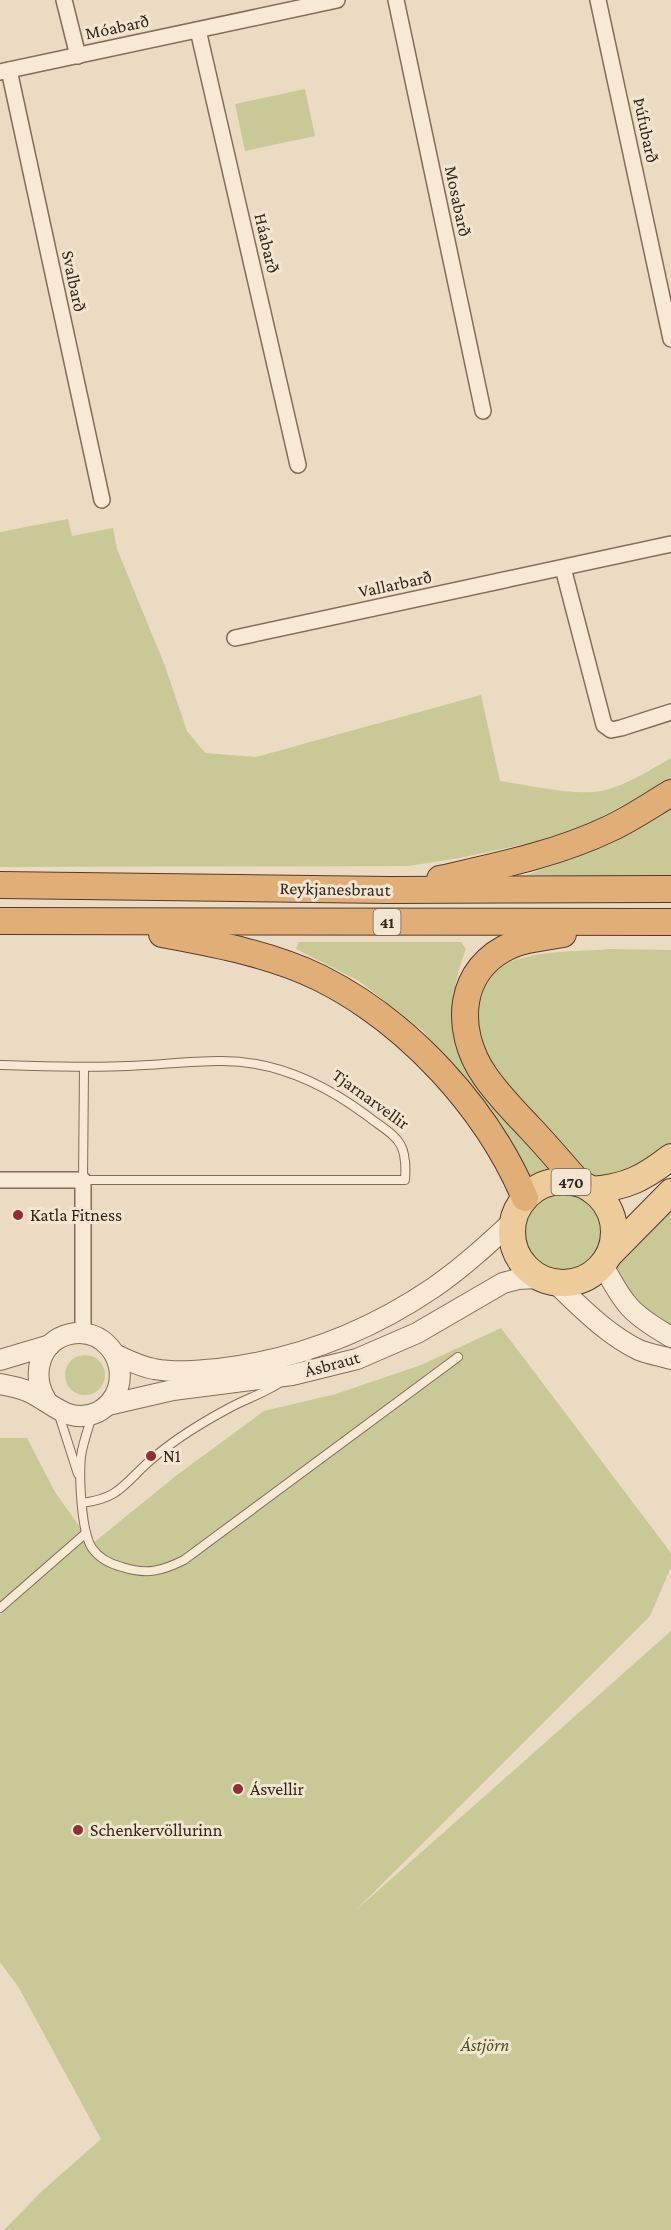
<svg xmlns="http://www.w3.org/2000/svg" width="671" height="2230" font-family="'Crimson Pro',serif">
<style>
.green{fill:#c8c996}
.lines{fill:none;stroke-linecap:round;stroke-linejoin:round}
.service-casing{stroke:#846c5a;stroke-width:10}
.minor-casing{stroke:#846c5a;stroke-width:18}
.tertiary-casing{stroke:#846c5a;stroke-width:22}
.primary-casing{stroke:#523b2e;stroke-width:28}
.trunk-casing{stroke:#523b2e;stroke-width:28}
.service{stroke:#f7e9d4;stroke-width:8}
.minor{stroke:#f7e9d4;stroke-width:15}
.tertiary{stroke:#f7e9d4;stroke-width:20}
.primary{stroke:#edcb9b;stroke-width:26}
.trunk{stroke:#e2ae78;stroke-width:26}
.poi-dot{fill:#902d37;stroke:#f3e6d1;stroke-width:2}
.labels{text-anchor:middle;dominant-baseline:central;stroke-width:6;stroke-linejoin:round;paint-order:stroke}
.shield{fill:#f3e6d1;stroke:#6e6053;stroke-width:1.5}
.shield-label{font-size:16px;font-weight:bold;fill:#35261d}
.street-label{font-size:18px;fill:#35261d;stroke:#f3e6d1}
.poi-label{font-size:18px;fill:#35261d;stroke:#f3e6d1;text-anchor:start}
.park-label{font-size:18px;font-style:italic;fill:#4a5025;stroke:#f3e6d1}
</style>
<rect width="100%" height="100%" fill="#ebdbc2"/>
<!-- green -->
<g class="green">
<path d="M305,89l10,47 -70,15 -10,-47z"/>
<path d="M68,519l4,17 41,-8 4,21 48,117 22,65 18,22 51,4 225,-62 19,86c28,4 66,13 93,11 27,-2 55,-21 78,-34v21l-103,56 -108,23 -52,8 -408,1v-335z"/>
<path d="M671,800v77l-144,-2 74,-28z"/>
<path d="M299,942h162l5,7c-9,24 -14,43 -11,69l99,152 -22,10 -10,-19 -17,-24 -82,-106 -64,-50 -63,-32z"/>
<path d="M610,949l61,1v194c-8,8 -18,13 -28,19 -22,14 -37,21 -62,6 -26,-29 -100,-102 -104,-138 -1,-14 2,-27 7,-40 3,-8 10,-22 18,-26 33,-15 71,-13 108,-16z"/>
<circle cx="565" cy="1231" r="40"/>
<path d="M671,1200v130c-29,-21 -56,-31 -56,-71z"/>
<path d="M501,1328l170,225v14l-21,49 -295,295 316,-280v599h-667l37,-38 60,-53 -82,-151 -19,-26v-524h27l28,54 37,52 85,-69 87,-64 72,-17 85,-29z"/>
<circle cx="85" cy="1375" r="20"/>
</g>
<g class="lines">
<defs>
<g id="service">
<path d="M0,1065c43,1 85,3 128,1 30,-1 61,-5 91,-5 56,-1 104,22 147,54 30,23 42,24 39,65h-322l1,-113"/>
<path d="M58,1412l20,62"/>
<path d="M92,1416c-4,13 -9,27 -11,40 -2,20 0,76 11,92 7,10 18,16 30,19 25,8 40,4 62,-7l274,-203"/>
<path d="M82,1503c31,-4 38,-13 58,-33 26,-26 59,-46 91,-63 17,-9 34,-14 50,-25"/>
<path d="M0,1608l86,-75"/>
</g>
<g id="minor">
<path d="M64,0l14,56"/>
<path d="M396,0l87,411"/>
<path d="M598,0l73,339"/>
<path d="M198,30l100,435"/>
<path d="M9,70l93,430"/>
<path d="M0,72l337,-72"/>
<path d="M563,568l41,157 7,5 10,-2 50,-16"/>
<path d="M235,638l436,-94"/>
<path d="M0,1180h83v153"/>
</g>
<g id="tertiary">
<path d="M603,1265c21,40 28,49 68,72"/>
<path d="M555,1283c26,24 52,52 84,67 10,4 22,6 32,9"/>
<path d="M116,1355c12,5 25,12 38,14 21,4 43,2 64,0 77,-9 150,-37 215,-81 29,-20 54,-43 80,-67"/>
<path d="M0,1360l50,-15"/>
<path d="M0,1384c9,2 18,3 27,7 24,10 41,35 71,21 9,-5 17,-14 20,-24 9,-30 -16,-61 -48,-54 -31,7 -39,41 -24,66"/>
<path d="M108,1405l65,-15 119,-15 65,-16 60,-26 86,-50 15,-4 22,-1"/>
</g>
<g id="primary">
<circle cx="563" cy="1232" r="51"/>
<path d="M592,1190c35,-3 52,-12 79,-33"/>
<path d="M611,1253l60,-61"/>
</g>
<g id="trunk">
<path d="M440,879c58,-13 117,-25 171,-51 21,-10 40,-23 60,-35"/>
<path d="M0,885l389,5 282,-1"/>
<path d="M0,921l671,1"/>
<path d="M162,934c53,10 109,20 158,44 88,44 167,130 205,220"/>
<path d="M563,934c-16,3 -34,4 -49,10 -57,23 -61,86 -29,132 13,19 29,35 45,52 17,18 33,37 49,55"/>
</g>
</defs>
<!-- service casing -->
<use href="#service" class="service-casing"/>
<!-- minor casing -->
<use href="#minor" class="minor-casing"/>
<!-- tertiary casing -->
<use href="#tertiary" class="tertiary-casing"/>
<!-- primary casing -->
<use href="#primary" class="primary-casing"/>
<!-- trunk casing -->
<use href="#trunk" class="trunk-casing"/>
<!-- service -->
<use href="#service" class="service"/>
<!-- minor -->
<use href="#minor" class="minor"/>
<!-- tertiary -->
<use href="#tertiary" class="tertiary"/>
<!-- primary -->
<use href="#primary" class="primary"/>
<!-- trunk -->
<use href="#trunk" class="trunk"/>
</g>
<!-- markers -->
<g class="poi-dot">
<circle cx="18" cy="1215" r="6"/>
<circle cx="151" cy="1456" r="6"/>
<circle cx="238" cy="1789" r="6"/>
<circle cx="78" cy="1830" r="6"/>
</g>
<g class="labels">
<!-- shield labels -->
<g class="shield">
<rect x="373.5" y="909" width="27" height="26" rx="4.5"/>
<rect x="551.5" y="1169" width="39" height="26" rx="4.5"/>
</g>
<g class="shield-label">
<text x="387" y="922">41</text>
<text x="571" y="1182">470</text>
</g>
<!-- street labels -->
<g class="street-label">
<text transform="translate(117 27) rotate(-12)">Móabarð</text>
<text transform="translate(646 130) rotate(78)">Þúfubarð</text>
<text transform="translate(458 201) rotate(78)">Mosabarð</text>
<text transform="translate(267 243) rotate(77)">Háabarð</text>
<text transform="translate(74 281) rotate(78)">Svalbarð</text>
<text transform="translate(395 584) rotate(-12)">Vallarbarð</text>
<text transform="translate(335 889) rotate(1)">Reykjanesbraut</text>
<text transform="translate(371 1099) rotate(36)">Tjarnarvellir</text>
<text transform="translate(332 1364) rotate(-15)">Ásbraut</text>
</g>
<!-- poi labels -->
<g class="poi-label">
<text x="30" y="1215">Katla Fitness</text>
<text x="163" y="1456">N1</text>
<text x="250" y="1789">Ásvellir</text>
<text x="90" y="1830">Schenkervöllurinn</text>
</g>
<!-- park labels -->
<g class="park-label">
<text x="485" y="2045">Ástjörn</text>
</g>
</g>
</svg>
